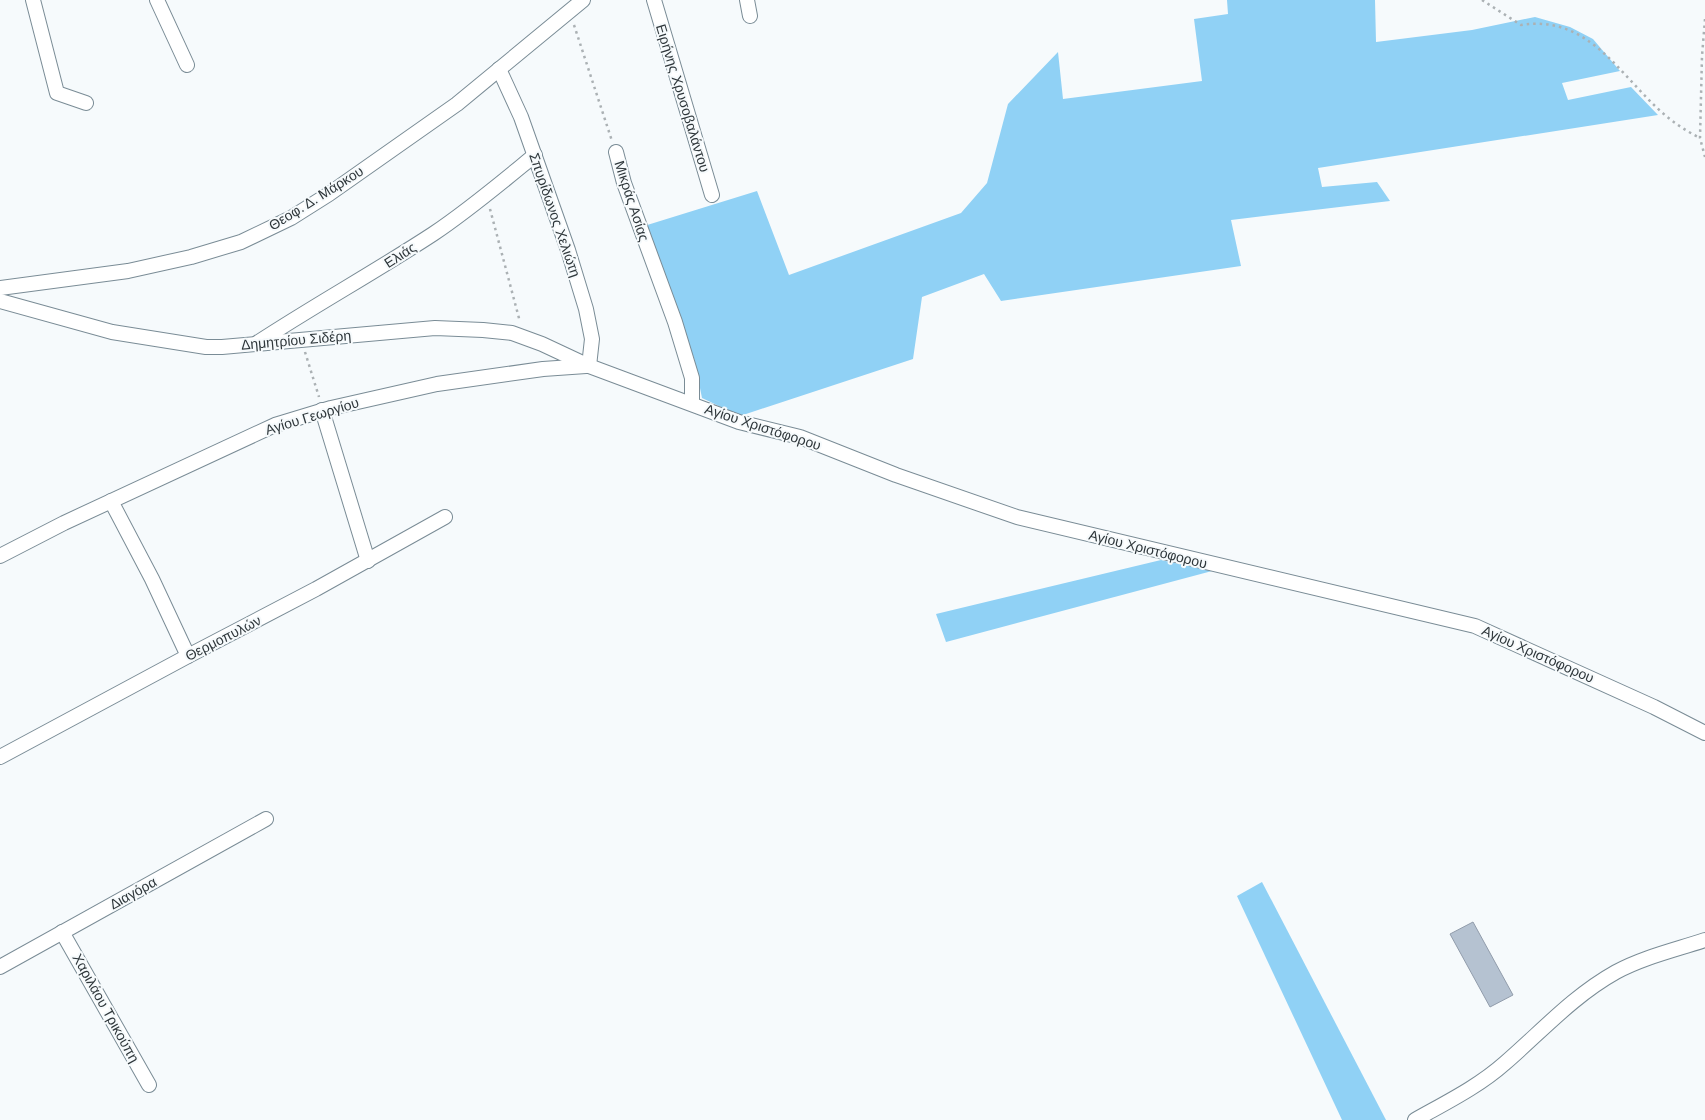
<svg xmlns="http://www.w3.org/2000/svg" width="1705" height="1120" font-family="Helvetica,sans-serif">
<style>
.green{fill:#90d1f5}
.building{fill:#b5c2d1;stroke:#919cab}
.lines{fill:none;stroke-linecap:round;stroke-linejoin:round}
.minor-casing{stroke:#7a8c96;stroke-width:16}
.path{stroke:#abb1b4;stroke-width:2.5;stroke-dasharray:2.5 4;stroke-linecap:butt}
.minor{stroke:#fff;stroke-width:14}
.labels{text-anchor:middle;dominant-baseline:central;stroke-width:4;stroke-linejoin:round;paint-order:stroke}
.street-label{font-size:14px;fill:#2f373b;stroke:#f6fafc}
</style>
<rect width="100%" height="100%" fill="#f6fafc"/>
<!-- green -->
<g class="green">
<path d="M1227,0h148l1,42 96,-12 63,-13 35,10 23,12 27,32 -58,12 6,17 63,-13 27,28 -340,53 4,19 55,-5 13,19 -159,19 10,46 -240,35 -17,-27 -62,23 -9,62 -173,57 -38,-18 -8,-40 -50,-132 113,-35 32,84 172,-62 26,-30 21,-79 50,-52 5,47 139,-18 -8,-62 34,-5z"/>
<path d="M1161,560l51,11 -266,71 -10,-28z"/>
<path d="M1262,882l124,238h-44l-105,-224z"/>
</g>
<!-- building -->
<path class="building" d="M1473,922l40,73 -23,12 -40,-73z"/>
<g class="lines">
<defs>
<g id="minor">
<path d="M33,0l24,93 29,10"/>
<path d="M157,0l30,65"/>
<path d="M654,0l58,195"/>
<path d="M747,0l3,16"/>
<path d="M499,69l22,48 47,133 18,59 6,30 -3,27"/>
<path d="M616,152l8,31 51,139 17,56v25"/>
<path d="M0,288l128,-17 63,-14 50,-15 50,-24 38,-24 128,-90 126,-104"/>
<path d="M0,301l112,31 94,15h16l213,-19 48,2 29,3 30,11 47,22 150,56 61,15 96,38 121,42 458,109 179,81 51,26"/>
<path d="M257,343c58,-38 118,-71 176,-109 36,-24 69,-52 102,-79"/>
<path d="M322,410l46,151"/>
<path d="M111,501l41,78 36,77"/>
<path d="M0,556l64,-33 211,-98 56,-17 106,-24 106,-15 43,-3"/>
<path d="M0,757l188,-101 128,-67 129,-72"/>
<path d="M62,932l87,153"/>
<path d="M0,967l266,-148"/>
<path d="M1415,1120c30,-17 63,-33 90,-57 36,-31 68,-67 111,-91 28,-15 59,-22 89,-32"/>
</g>
</defs>
<!-- minor casing -->
<use href="#minor" class="minor-casing"/>
<!-- path -->
<g class="path">
<path d="M1482,0l39,25c63,-10 94,42 133,80 14,14 30,25 46,33"/>
<path d="M1705,19l-3,37 -2,82 5,19"/>
<path d="M574,25l38,116"/>
<path d="M490,209l30,113"/>
<path d="M305,352l14,45"/>
</g>
<!-- minor -->
<use href="#minor" class="minor"/>
</g>
<g class="labels">
<!-- street labels -->
<g class="street-label">
<text transform="translate(683 98) rotate(73)">Ειρήνης Χρυσοβαλάντου</text>
<text transform="translate(316 198) rotate(-32)">Θεοφ. Δ. Μάρκου</text>
<text transform="translate(632 201) rotate(72)">Μικράς Ασίας</text>
<text transform="translate(555 215) rotate(71)">Σπυρίδωνος Χελιώτη</text>
<text transform="translate(400 255) rotate(-33)">Ελιάς</text>
<text transform="translate(296 340) rotate(-5)">Δημητρίου Σιδέρη</text>
<text transform="translate(312 416) rotate(-17)">Αγίου Γεωργίου</text>
<text transform="translate(763 427) rotate(18)">Αγίου Χριστόφορου</text>
<text transform="translate(1148 549) rotate(14)">Αγίου Χριστόφορου</text>
<text transform="translate(223 638) rotate(-27)">Θερμοπυλών</text>
<text transform="translate(1538 654) rotate(24)">Αγίου Χριστόφορου</text>
<text transform="translate(133 893) rotate(-29)">Διαγόρα</text>
<text transform="translate(106 1008) rotate(61)">Χαριλάου Τρικούπη</text>
</g>
</g>
</svg>
